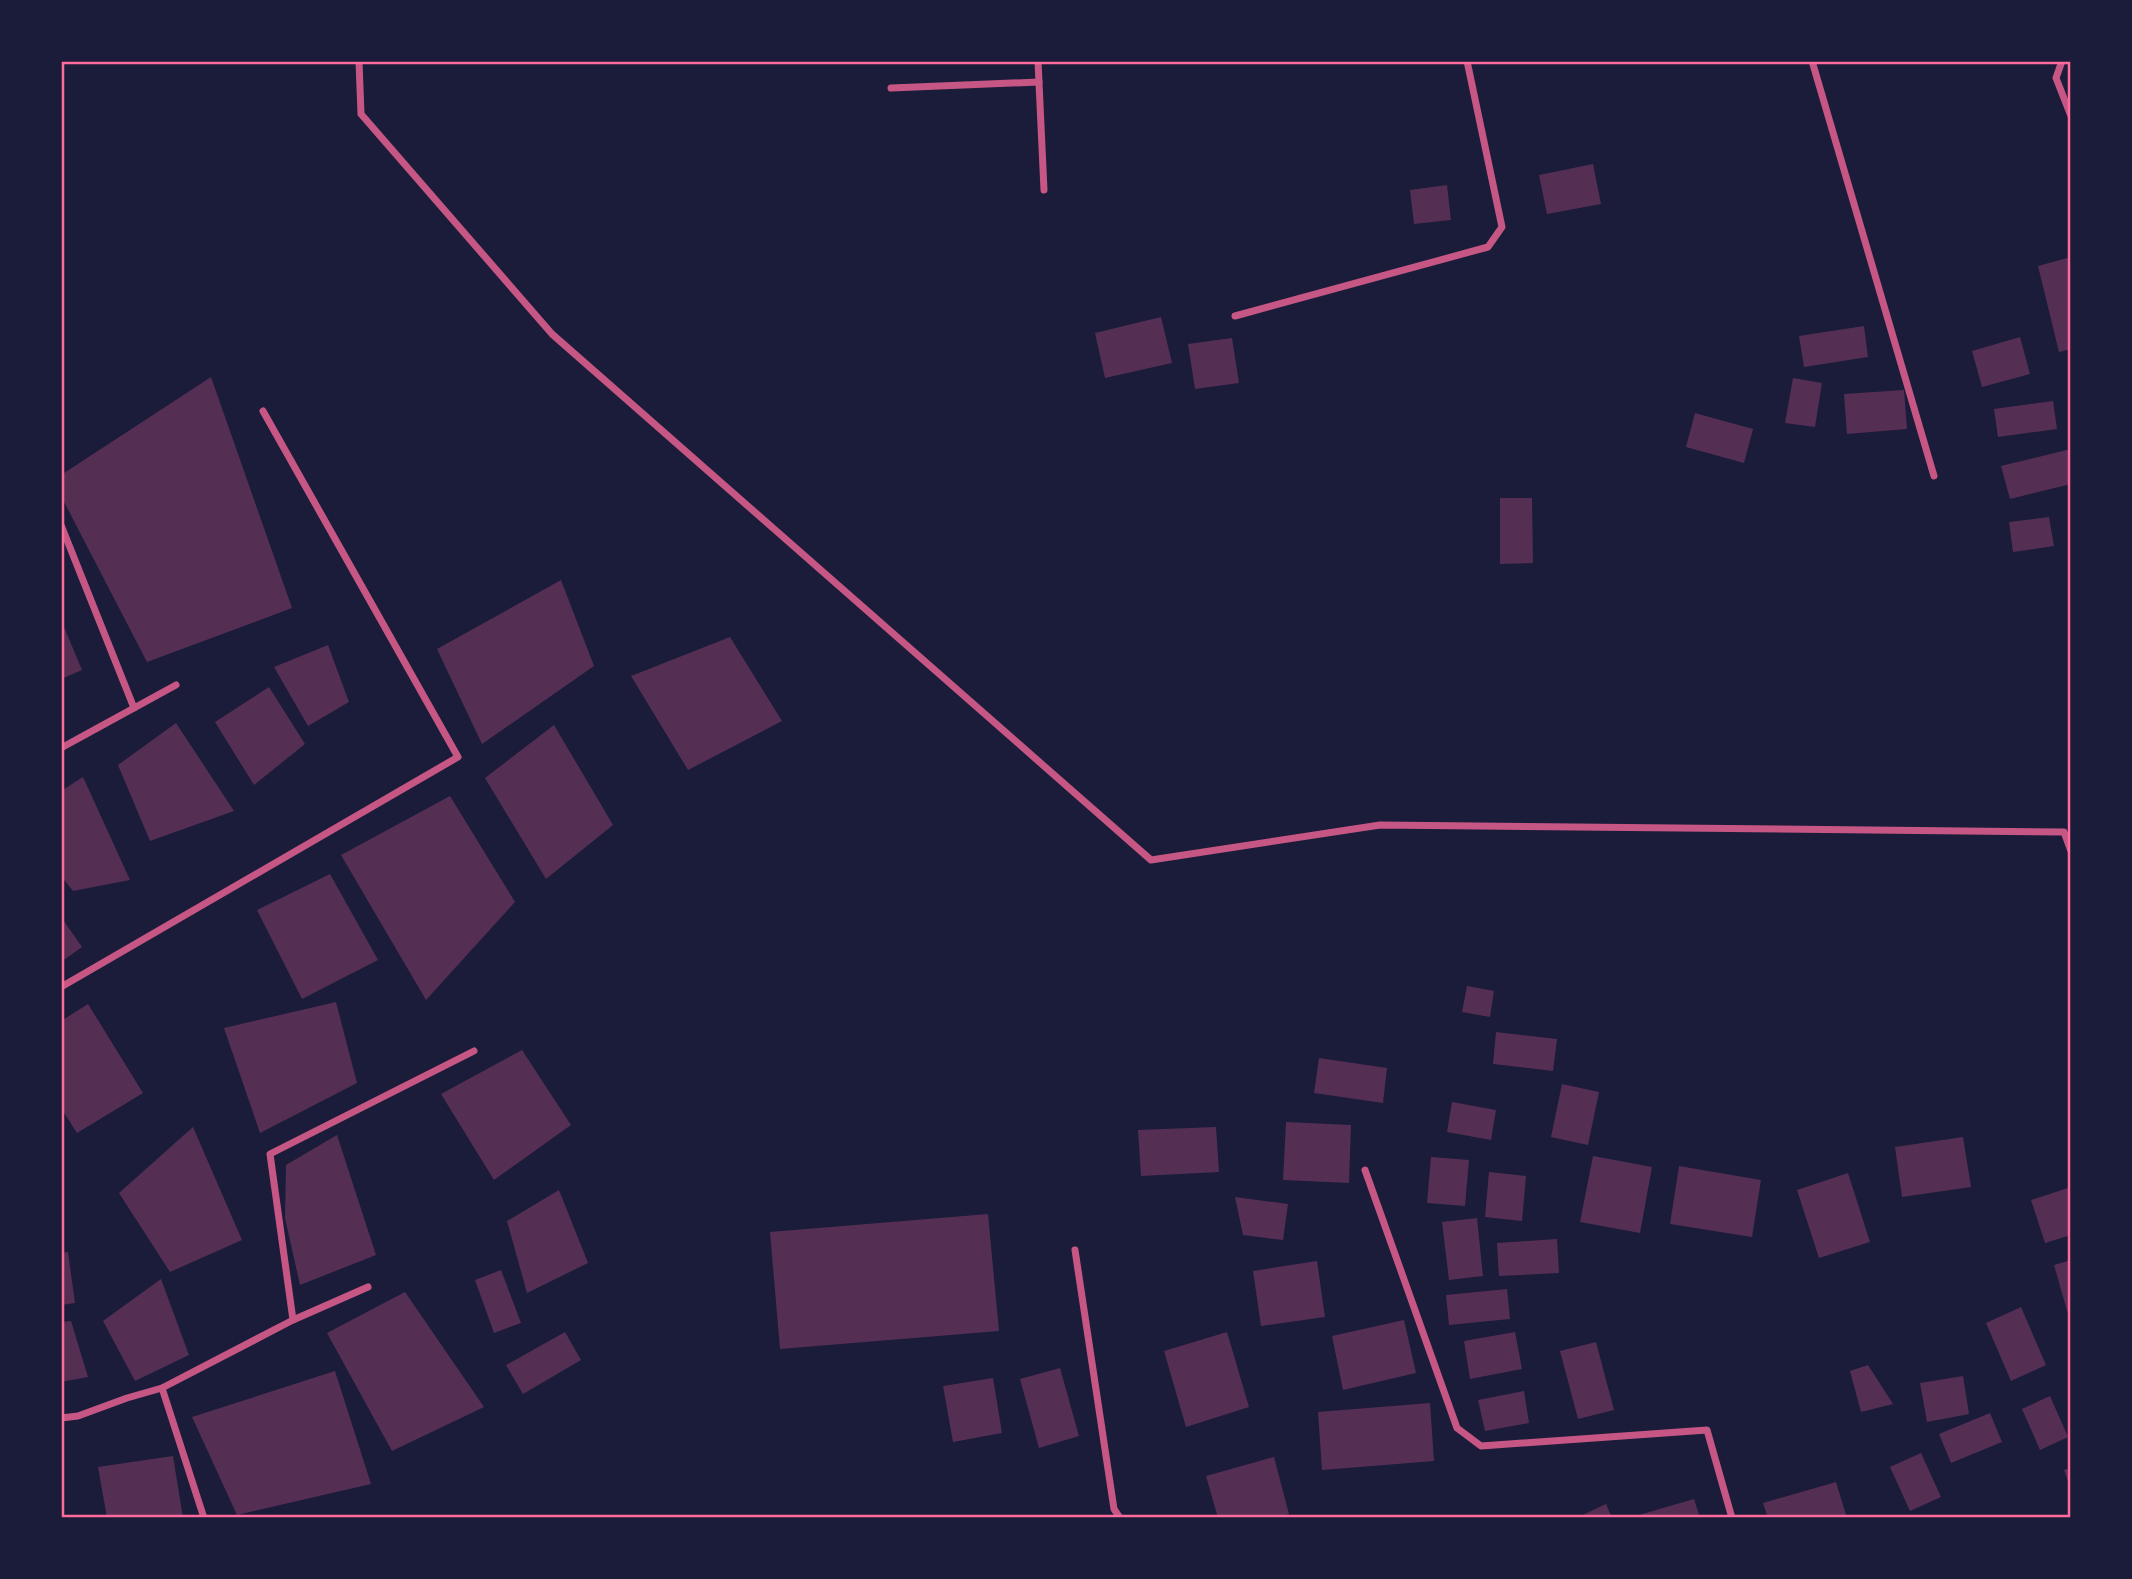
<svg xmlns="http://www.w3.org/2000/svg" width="2132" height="1579" font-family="Ubuntu,sans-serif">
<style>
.building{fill:#542f53}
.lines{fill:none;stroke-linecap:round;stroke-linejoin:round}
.minor{stroke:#c65784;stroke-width:7}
.neatline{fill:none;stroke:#ff6b9d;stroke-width:2.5}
</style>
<rect width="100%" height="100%" fill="#1b1b3a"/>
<!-- building -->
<g class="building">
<path d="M1593,164l8,40 -54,10 -8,-39z"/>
<path d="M1447,185l4,35 -37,4 -4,-34z"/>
<path d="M2071,257v92l-12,3 -21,-86z"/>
<path d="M1161,317l11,46 -67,15 -10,-45z"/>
<path d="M1864,326l4,31 -64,10 -5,-31z"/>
<path d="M2020,337l10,37 -48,13 -10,-36z"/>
<path d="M1232,338l7,45 -44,6 -7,-45z"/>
<path d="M211,377l81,231 -145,54 -86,-166v-21z"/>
<path d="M1793,378l29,5 -7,44 -30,-4z"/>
<path d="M1904,390l3,39 -60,5 -3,-40z"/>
<path d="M2053,401l4,28 -59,8 -4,-28z"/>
<path d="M1695,413l58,16 -9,34 -58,-16z"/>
<path d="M2071,449v35l-61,15 -9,-33z"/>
<path d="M1500,498h32l1,65 -33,1z"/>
<path d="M2049,517l5,29 -41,6 -4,-30z"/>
<path d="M561,580l33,86 -112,78 -45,-95z"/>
<path d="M61,620l21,50 -21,9z"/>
<path d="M730,637l52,84 -94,49 -57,-94z"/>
<path d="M328,645l21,57 -41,24 -34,-59z"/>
<path d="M269,687l36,57 -51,41 -39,-63z"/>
<path d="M176,723l58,88 -84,30 -32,-76z"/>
<path d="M554,725l59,100 -67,54 -61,-101z"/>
<path d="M83,777l47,103 -57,11 -12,-15v-85z"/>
<path d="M450,796l65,106 -89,98 -85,-145z"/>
<path d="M330,874l48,86 -76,39 -45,-89z"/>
<path d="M61,917l21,30 -21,15z"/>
<path d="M1467,986l27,5 -4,26 -28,-5z"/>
<path d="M336,1002l21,81 -97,50 -36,-105z"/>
<path d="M88,1004l55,89 -66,40 -16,-25v-87z"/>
<path d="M1496,1032l61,7 -4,32 -60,-7z"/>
<path d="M522,1050l49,75 -77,55 -53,-86z"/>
<path d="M1319,1058l68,10 -4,35 -69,-10z"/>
<path d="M1562,1084l37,8 -11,53 -37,-8z"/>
<path d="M1452,1102l44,8 -5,30 -44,-8z"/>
<path d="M1286,1122l65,3 -2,58 -66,-3z"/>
<path d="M193,1127l49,113 -72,32 -51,-79z"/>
<path d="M1216,1127l3,45 -78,4 -3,-46z"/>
<path d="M337,1135l39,120 -76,30 -15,-67 1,-53z"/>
<path d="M1963,1137l8,50 -69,10 -7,-50z"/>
<path d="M1593,1156l59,11 -12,66 -60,-11z"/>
<path d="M1431,1157l38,3 -4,46 -38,-3z"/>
<path d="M1679,1166l82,14 -9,57 -82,-13z"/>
<path d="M1489,1172l37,4 -4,45 -37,-4z"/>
<path d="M1848,1173l22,69 -51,16 -22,-68z"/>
<path d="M2071,1187v48l-26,8 -14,-43z"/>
<path d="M559,1190l29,73 -61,30 -20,-72z"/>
<path d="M1235,1197l53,7 -5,36 -40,-5z"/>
<path d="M988,1214l11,117 -219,18 -10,-117z"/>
<path d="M1477,1218l6,58 -34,4 -7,-58z"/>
<path d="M1557,1239l2,34 -60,3 -2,-33z"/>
<path d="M68,1252l7,51 -14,2v-52z"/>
<path d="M2071,1260v61h-1l-16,-56z"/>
<path d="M1317,1261l8,56 -64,9 -8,-55z"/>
<path d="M501,1270l20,53 -27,10 -19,-53z"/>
<path d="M161,1279l28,76 -54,26 -32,-60z"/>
<path d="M1507,1289l3,30 -61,6 -3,-30z"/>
<path d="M405,1292l79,115 -92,44 -65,-118z"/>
<path d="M2021,1307l25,58 -35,16 -25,-58z"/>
<path d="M1404,1320l12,53 -73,17 -11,-54z"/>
<path d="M71,1321l17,56 -27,5v-60z"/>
<path d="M565,1332l16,28 -58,34 -17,-29z"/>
<path d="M1227,1332l22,75 -63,20 -22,-76z"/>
<path d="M1515,1332l7,37 -52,10 -6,-38z"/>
<path d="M1596,1342l18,68 -36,9 -18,-68z"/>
<path d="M1868,1365l25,39 -32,8 -11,-41z"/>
<path d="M1060,1368l19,68 -40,12 -19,-69z"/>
<path d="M335,1371l36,113 -134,31 -45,-98z"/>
<path d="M1963,1376l6,38 -42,8 -7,-39z"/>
<path d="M993,1378l9,55 -49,9 -10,-56z"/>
<path d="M1524,1391l5,32 -44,8 -7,-31z"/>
<path d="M2050,1396l18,41 -28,13 -18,-41z"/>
<path d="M1430,1403l4,58 -112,9 -4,-58z"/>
<path d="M1990,1413l12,29 -51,21 -12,-29z"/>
<path d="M1921,1453l20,44 -31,14 -20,-44z"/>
<path d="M173,1456l10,62h-76l-9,-51z"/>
<path d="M1274,1457l15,57 -14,4h-57l-12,-42z"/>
<path d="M2071,1468v19h-1l-6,-17z"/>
<path d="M1836,1482l11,36h-79l-5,-15z"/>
<path d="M1694,1499l6,19h-68v-1z"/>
<path d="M1606,1504l6,14h-36z"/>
</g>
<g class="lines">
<!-- minor -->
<g class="minor">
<path d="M359,61l2,53 191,220 599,526 229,-35 684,7 7,19"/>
<path d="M1038,61l6,129"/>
<path d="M1812,61l122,415"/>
<path d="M2062,61l-6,17 15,38"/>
<path d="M891,88l148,-6"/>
<path d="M1235,316l253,-69 14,-20 -35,-166"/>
<path d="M61,525l73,183"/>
<path d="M61,748l115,-63"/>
<path d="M61,987l397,-230 -195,-346"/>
<path d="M1365,1170l92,258 24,18 226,-16 25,88"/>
<path d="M1075,1250l39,259 6,9"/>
<path d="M293,1320l-23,-166 204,-103"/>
<path d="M162,1388l42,130"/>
<path d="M61,1418l17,-2 49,-18 35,-10 131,-68 75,-33"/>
</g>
</g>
<!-- border -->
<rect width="2132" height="1579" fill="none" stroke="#1b1b3a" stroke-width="126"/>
<rect x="63" y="63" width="2006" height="1453" class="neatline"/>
</svg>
